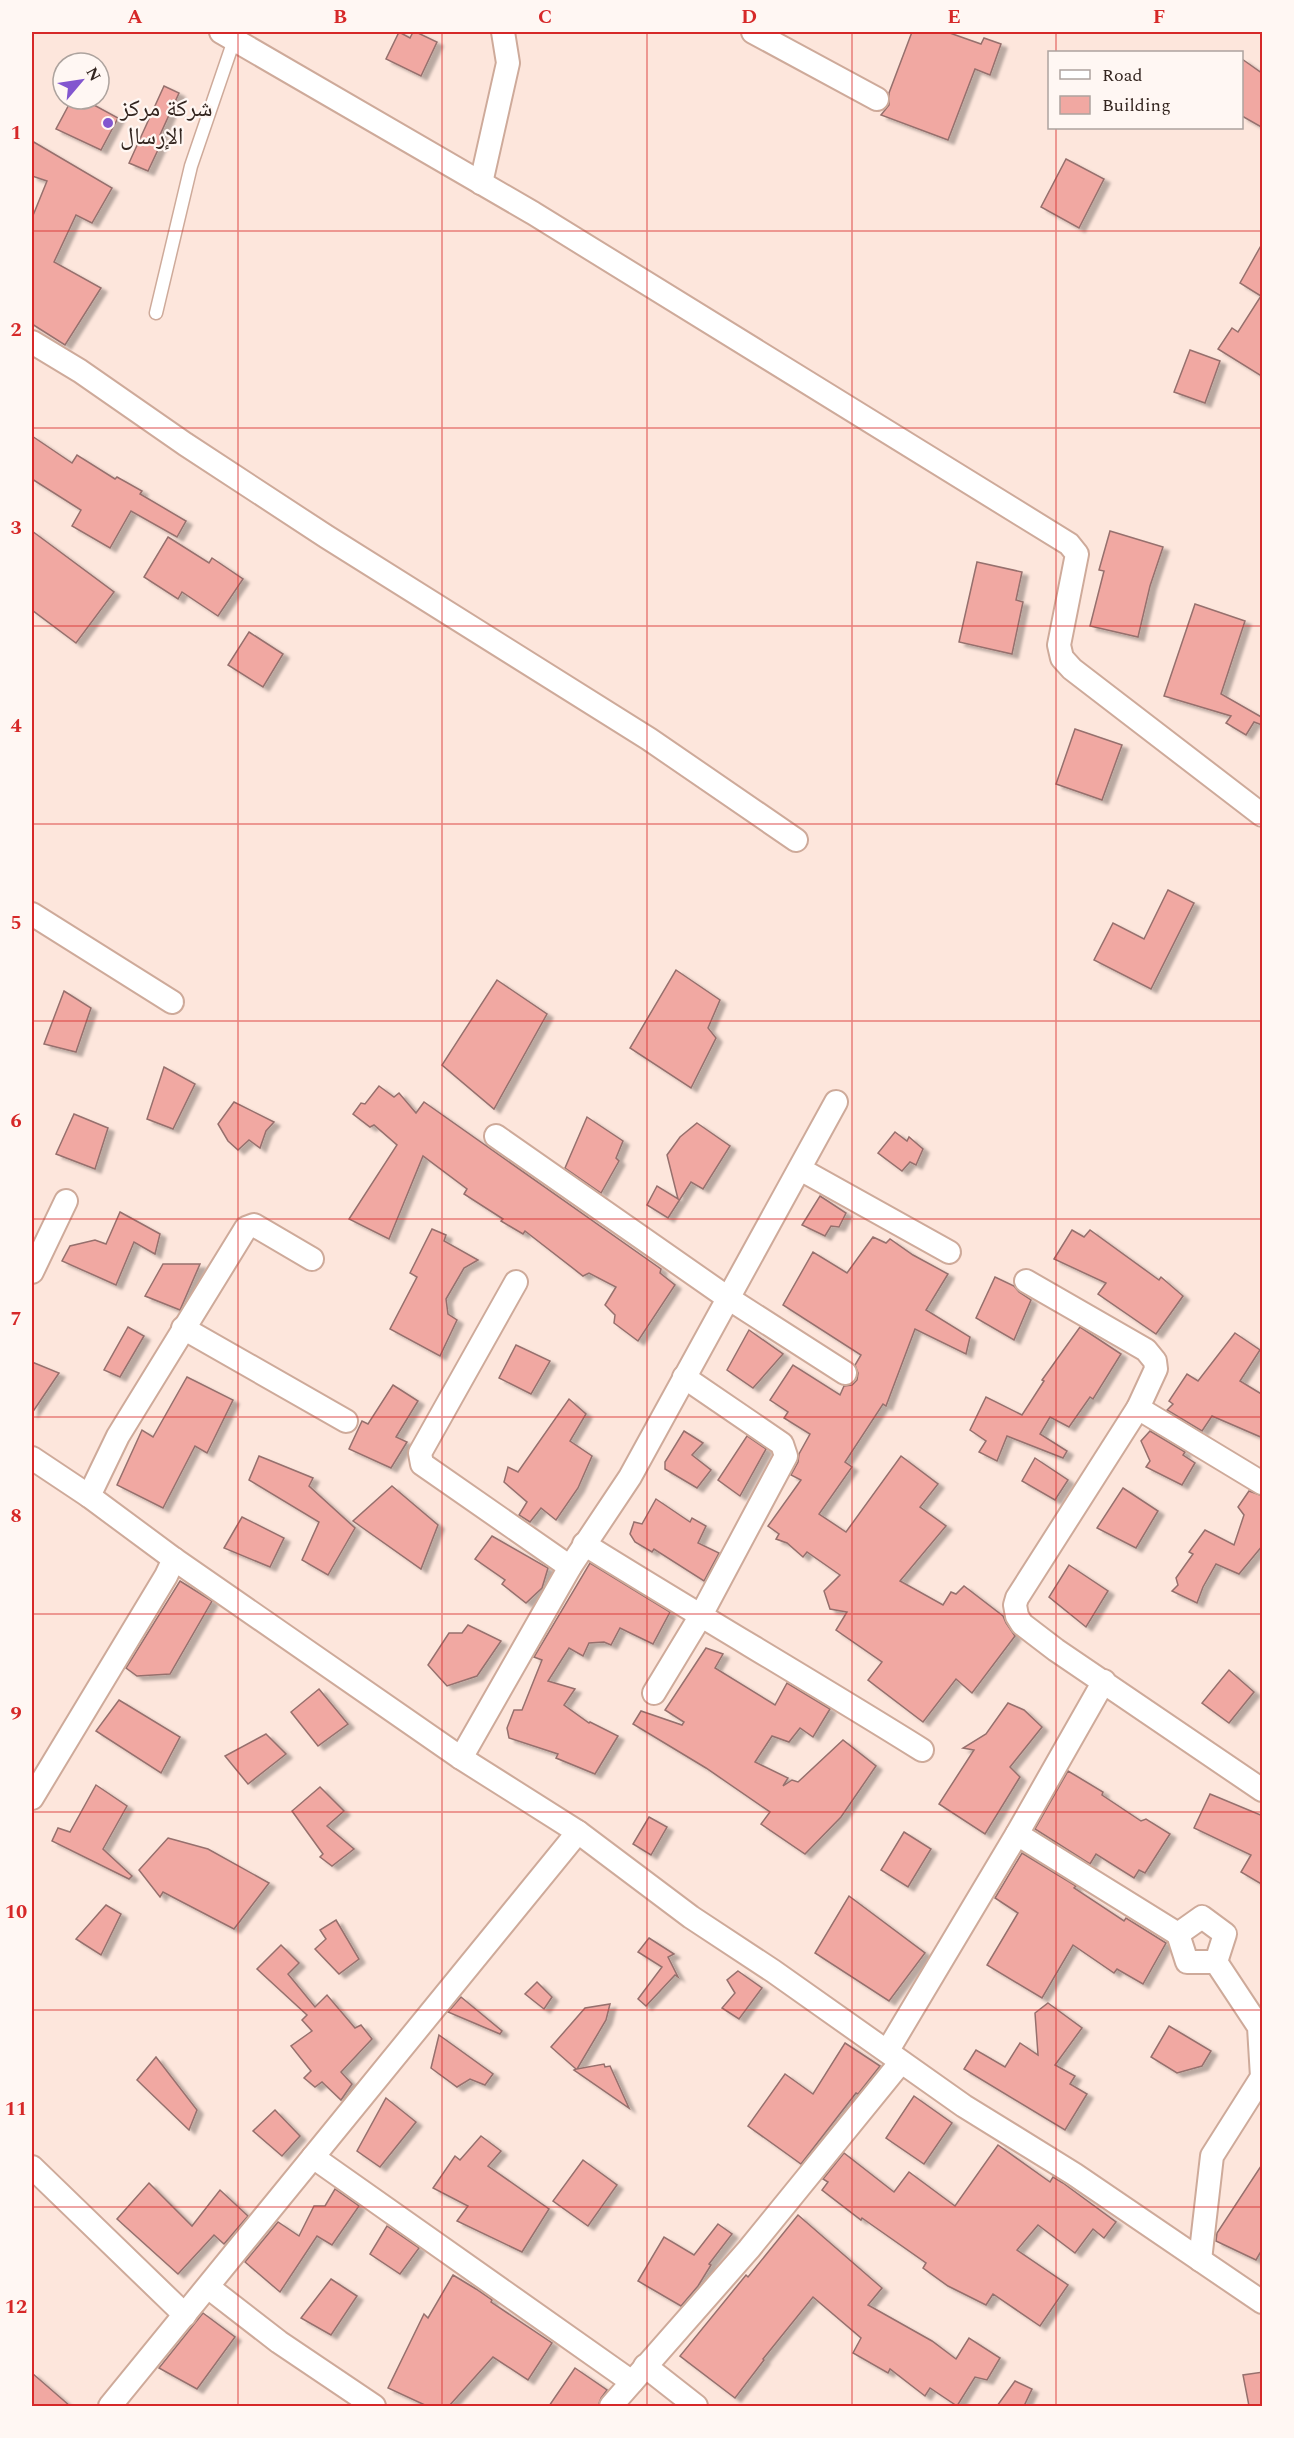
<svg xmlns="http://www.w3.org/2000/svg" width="1294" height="2438" font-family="Spectral,'Noto Naskh Arabic',serif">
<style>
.building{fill:#f1a8a2;stroke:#96706d;stroke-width:1.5;filter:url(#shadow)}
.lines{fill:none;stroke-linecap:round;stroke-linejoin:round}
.service-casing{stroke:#ceaa9a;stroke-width:15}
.minor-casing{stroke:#ceaa9a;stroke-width:26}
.service{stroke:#fff;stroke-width:12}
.minor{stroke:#fff;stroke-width:22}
.grid{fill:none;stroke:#d62828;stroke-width:1.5;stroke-opacity:0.55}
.poi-dot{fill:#8256cf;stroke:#fff7f3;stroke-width:2}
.labels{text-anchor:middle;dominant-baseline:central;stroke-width:4.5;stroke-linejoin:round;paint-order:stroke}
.poi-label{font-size:24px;fill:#33251f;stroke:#fff7f3;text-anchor:start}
.neatline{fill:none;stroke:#d62828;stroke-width:2}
.grid-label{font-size:20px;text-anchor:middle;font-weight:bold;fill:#d62828}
</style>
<defs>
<filter id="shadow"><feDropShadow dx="6" dy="4" stdDeviation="1.5" flood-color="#0004"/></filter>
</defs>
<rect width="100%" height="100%" fill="#fde6dc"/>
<!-- building -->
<g class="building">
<path d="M399,32l11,6 3,-6h3l21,10 -16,34 -35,-17z"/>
<path d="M912,32h35l34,12 3,-6 17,6 -11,31 -15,-6 -27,71 -67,-25 8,-10v-12z"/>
<path d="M1242,59l21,15v54l-21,-12z"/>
<path d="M164,86l15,7 -19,42 4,2 -16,34 -19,-8z"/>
<path d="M72,99h11l35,19 -17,32 -45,-21z"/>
<path d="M32,141l80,47 -20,35 -16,-8 -22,47 47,26 -36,57 -33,-21v-106l15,-37 -15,-5z"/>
<path d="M1066,159l38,20 -25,49 -38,-21z"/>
<path d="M1263,242v135l-45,-28 14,-21 6,4 23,-36 -21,-13z"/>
<path d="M1190,350l30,11 -15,42 -31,-11z"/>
<path d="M32,436l40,27 5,-8 38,24 2,-2 25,14 -2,3 46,27 -9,16 -46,-26 -21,37 -38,-22 9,-16 -49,-31z"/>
<path d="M32,531l82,61 -38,51 -44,-33z"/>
<path d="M1110,531l53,16 -13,39 -12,51 -48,-11 14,-55 -5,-1z"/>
<path d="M168,537l41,26 3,-5 31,21 -25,37 -36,-24 -4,7 -34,-22z"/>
<path d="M977,562l45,10 -6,28 7,2 -11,52 -53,-12z"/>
<path d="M1195,604l50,17 -24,73 42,24 -1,7 -8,-3 -8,13 -20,-12 5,-7 -67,-20z"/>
<path d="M249,632l34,22 -20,33 -35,-22z"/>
<path d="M1075,729l47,16 -20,55 -46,-16z"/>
<path d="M1168,890l26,13 -43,86 -57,-29 19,-37 31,16z"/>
<path d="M676,970l44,30 -12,28 8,10 -25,50 -61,-40z"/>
<path d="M497,980l50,34 -53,95 -52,-44z"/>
<path d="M64,991l27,17 -15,44 -32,-8z"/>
<path d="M164,1067l31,17 -22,45 -26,-10z"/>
<path d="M379,1086l15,11 5,-4 17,20 8,-11 237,167 -1,4 15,12 -37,56 -24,-18 1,-8 -10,-10 11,-18 -27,-14 -6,3 -58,-45 -2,3 -22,-13 2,-2 -39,-25 3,-5 -44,-33 -34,83 -40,-20 48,-74 -23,-20 -4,2 -17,-13 8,-11 4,1z"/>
<path d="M234,1102l40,20 -8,9 -6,17 -11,-8 -11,10 -10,-9 -10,-17z"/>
<path d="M74,1114l34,14 -13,41 -39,-15z"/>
<path d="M587,1117l36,24 -7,17 3,3 -18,32 -36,-25z"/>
<path d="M697,1123l33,23 -27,43 -12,-7 -23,36 -21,-13 10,-19 21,13 -11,-44 13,-18z"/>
<path d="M895,1132l12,9 2,-4 14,12 -7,16 -6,-3 -8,9 -24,-18z"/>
<path d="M820,1196l26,17 -7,14 -8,-1 -6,10 -23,-11z"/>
<path d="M120,1212l40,22 -5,20 -21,-12 -18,43 -54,-24 8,-15 25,-6 11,4z"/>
<path d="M432,1229l14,6 -2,6 34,19 -14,8 -18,31 2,15 9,6 -17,36 -50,-27 27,-52 -7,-4z"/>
<path d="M1072,1230l12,7 6,-7 69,50 2,-3 22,19 -27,38 -58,-40 8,-11 -52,-24z"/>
<path d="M873,1237l13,6 4,-4 23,16 35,19 -22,36 44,27 -4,17 -51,-25 -29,77 -3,-2 -38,58 7,5 -33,47 27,18 55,-76 37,28 -18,23 26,19 -46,55 43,24 8,-13 5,2 8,-8 39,30 3,7 9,13 -43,57 -16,-14 -33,43 -55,-42 14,-18 -46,-32 11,-18 -17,-3 -6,-18 16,-16 -33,-23 -4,5 -16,-14 -11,-4 3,-5 -11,-8 33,-46 -10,-5 7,-13 1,-8 11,-20 -26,-16 4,-6 -18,-12 23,-35 47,30 4,-9 8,-1 5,-5 1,-7 -3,-8 6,-10 -78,-50 30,-53 34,21z"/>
<path d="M163,1264h37l-20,46 -35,-14z"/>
<path d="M995,1277l19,9 5,6 12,8 -17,40 -38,-22z"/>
<path d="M128,1327l16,9 -24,41 -16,-7z"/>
<path d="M1080,1327l41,27 -28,45 -3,-2 -21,30 -19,-10 -10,17 27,17 -4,7 -56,-22 -10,25 -18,-9 7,-11 -16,-11 16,-33 36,18 22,-34 -2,-1z"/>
<path d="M749,1330l34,24 -30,34 -26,-18z"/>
<path d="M1235,1333l25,17 -20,31 23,14v43l-51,-22 -10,15 -35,-21 6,-6 -4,-3 18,-27 11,7z"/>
<path d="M516,1345l34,16 -19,33 -32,-16z"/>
<path d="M32,1362l27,11 -27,40z"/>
<path d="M187,1377l46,23 -26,53 -12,-7 -32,62 -46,-23 25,-55 11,7z"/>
<path d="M393,1385l25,16 -22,36 11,5 -16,26 -42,-19 13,-28 6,3z"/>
<path d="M569,1399l17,15 -16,27 22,15 -14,32 -22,32 -15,-12 -11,14 -11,-7 8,-13 -23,-20 4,-15 10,5z"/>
<path d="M684,1431l19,12 -11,12 19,15 -14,18 -32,-19v-7z"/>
<path d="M1150,1431l35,21 -2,3 12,8 -13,22 -36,-18 4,-6 -9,-20z"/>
<path d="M747,1436l19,13 -26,47 -22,-16z"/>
<path d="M259,1456l54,22 -4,8 46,42 -27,47 -26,-15 17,-38 -70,-42z"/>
<path d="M1035,1458l33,22 -13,20 -33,-19z"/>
<path d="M392,1486l46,39 -17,44 -68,-48z"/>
<path d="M1123,1488l35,23 -22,37 -39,-20z"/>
<path d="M1249,1491l14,5v49l-24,29 -23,-10 -13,23 -6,16 -25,-12 6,-6 -2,-7 17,-24 -4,-2 16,-22 29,15 10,-30 -6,-8z"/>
<path d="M656,1499l34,23 2,-4 14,8 -8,17 21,10 -15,28 -50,-32 -2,3 -17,-10 -5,-8 4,-12 8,2z"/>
<path d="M242,1517l42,21 -14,29 -46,-19z"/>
<path d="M492,1536l56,32 -6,20 -16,15 -24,-19 3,-4 -30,-21z"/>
<path d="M590,1563l80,49 -17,32 -33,-16 -9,17 -7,-3 -15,1 -6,13 -14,-8 -21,33 27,8 -11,16 25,18 1,-1 28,14 -23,38 -39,-16 2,-4 -49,-16 -2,-10 7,-18h8l20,-50 -8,-3z"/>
<path d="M1069,1565l39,26 -22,36 -37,-30z"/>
<path d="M180,1581l32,20 -42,73 -33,2 -11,-8z"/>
<path d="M468,1625l33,16 -24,35 -30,10 -19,-21 21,-32h13z"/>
<path d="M706,1648l17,6 -8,14 60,37 12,-22 43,26 -17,28 -13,-9 -11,14 -17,-6 -17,26 33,16 -5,8 9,-6 6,2 45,-42 33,26 -35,51 -36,37 -44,-30 9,-12 -64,-44 -73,-44 8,-13 41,14 2,-3 -19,-12z"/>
<path d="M1229,1670l25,22 -25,31 -27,-20z"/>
<path d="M319,1689l29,35 -30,22 -27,-34z"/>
<path d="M119,1700l61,37 -19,36 -65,-42z"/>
<path d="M1008,1703l16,7 18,17 -32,40 10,10 -35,57 -46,-30 35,-54 -11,-2 23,-14z"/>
<path d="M266,1734l20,20 -38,30 -23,-28z"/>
<path d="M1068,1771l35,21 -1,3 39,26 5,-2 24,15 -25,39 -6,-3 -5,8 -38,-24 -6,10 -55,-35z"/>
<path d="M96,1785l31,21 -24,43 29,27 -3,3 -77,-38 6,-13 12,4z"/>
<path d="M320,1787l24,24 -17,15 27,23 -22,17 -12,-9 3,-3 -31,-43z"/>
<path d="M1210,1794l53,22v69l-22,-13 10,-17 -57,-27z"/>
<path d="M649,1817l18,10 -16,28 -18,-11z"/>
<path d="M904,1832l27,17 -23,38 -27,-17z"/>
<path d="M168,1838l40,11 61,34 -35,46 -71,-37 -3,5 -21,-27z"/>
<path d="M1022,1853l54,33 -2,2 50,33 2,-3 40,25 -23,41 -26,-15 -3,4 -41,-28 -31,53 -55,-33 31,-52 -23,-15z"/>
<path d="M849,1896l76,57 -36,48 -74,-48z"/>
<path d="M106,1905l15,9 -20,41 -25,-16z"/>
<path d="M336,1920l23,39 -20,15 -24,-25 11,-10 -6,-9z"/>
<path d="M649,1938l25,16 -6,3 10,20 -3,-2 -29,31 -8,-7 24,-32 -24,-15z"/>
<path d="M281,1945l18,18 -11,11 27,33 12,-12 28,33 6,-3 11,14 -31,33 11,12 -11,16 -19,-18 -7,5 -11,-9 7,-7 -20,-25 21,-15 -10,-11 5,-5 -50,-46z"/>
<path d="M738,1971l24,17 -23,31 -17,-11 13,-15 -8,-13z"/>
<path d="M537,1982l15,15 -8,12 -19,-15z"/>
<path d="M461,1997l41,34 -2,3 -52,-22z"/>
<path d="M1048,2003l34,25 -27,37 20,11 -5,8 17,10 -22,36 -101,-61 12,-19 29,17 15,-24 18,12 -3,-42z"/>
<path d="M610,2004l-4,16 -29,49 27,-5 1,3 5,-1 19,42 -55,-38 2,-1 -25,-22 34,-39z"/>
<path d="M1169,2026l42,25 -9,15 -25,7 -26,-16z"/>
<path d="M439,2035l54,39 -8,11 -15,-6 -13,8 -26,-19z"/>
<path d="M845,2043l35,23 -22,28 -2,-1 -55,71 -53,-38 37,-52 28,20z"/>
<path d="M156,2057l41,53 -8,20 -52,-50z"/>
<path d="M914,2096l38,27 -28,41 -38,-26z"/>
<path d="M386,2098l30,24 -36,45 -23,-16z"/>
<path d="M275,2110l25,26 -18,20 -29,-25z"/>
<path d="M481,2136l20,15 -13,15 61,43 -27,43 -65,-31 11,-15 -35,-18 22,-32 5,4z"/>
<path d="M998,2145l52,37 3,-5 10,6 53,39 -12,16 -11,-9 -18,24 -37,-28 -21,25 51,35 -28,41 -47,-32 -7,11 -38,-19 -25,-18 3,-5 -64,-45 -1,2 -39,-30 6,-8 -5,-3 21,-26 50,39 15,-20 46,34z"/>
<path d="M583,2160l34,25 -29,41 -35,-25z"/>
<path d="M1263,2163v85l-7,12 -40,-19 1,-8z"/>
<path d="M149,2183l43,43 28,-36 28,26 -24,28 -10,-9 -36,39 -61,-55z"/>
<path d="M335,2189l24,17 -27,39 -15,-9 -37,56 -35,-30 33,-40 21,14 15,-30h11z"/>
<path d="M798,2215l84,73 -14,17 64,36 24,18 13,-21 31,20 -13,22 -12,-3 -18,29 -27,-18 -5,8 -35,-27 -2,4 -35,-20 8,-15 -48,-41 -50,62 1,1 -29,38 -55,-42 66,-81 2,2z"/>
<path d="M718,2224l14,10 -23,30 2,1 -13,21 -17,20 -43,-25 26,-44 30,18z"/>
<path d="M387,2226l32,22 -19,26 -30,-20z"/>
<path d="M453,2275l23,14 16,11 -1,2 61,41 -24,37 -35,-23 -44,49h-22l-39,-18 36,-74 4,4z"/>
<path d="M331,2279l26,17 -26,39 -30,-17z"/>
<path d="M203,2313l32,24 -38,52 -38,-21z"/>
<path d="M575,2368l32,22 -6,8 -3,8h-49z"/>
<path d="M1263,2372v34h-14l-6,-31z"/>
<path d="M32,2373l38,33h-38z"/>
<path d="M1015,2381l17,8 -8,17h-27z"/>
</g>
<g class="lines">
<defs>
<path id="service" d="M156,313l35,-147 43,-126"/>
<g id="minor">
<path d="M221,32l312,181 536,331 8,10 -18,91 3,13 10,11 190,146"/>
<path d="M753,32l124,67"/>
<path d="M481,183l27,-120 -5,-31"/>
<path d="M32,342l48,29 105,73 142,93 322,202 147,101"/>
<path d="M32,914l140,88"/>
<path d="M496,1136l232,162 117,75"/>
<path d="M800,1169l149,83"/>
<path d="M32,1272l34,-71"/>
<path d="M1026,1281l120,69 9,11 1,8 -18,39 -121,190 -2,7 2,11 5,8 34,26 206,140"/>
<path d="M516,1282l-96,171 2,11 148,103"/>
<path d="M183,1328l163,93"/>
<path d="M1138,1408l124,75"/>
<path d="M32,1458l57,38 85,63 287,199 117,74 113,85 82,54 191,135 110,68 188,128"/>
<path d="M89,1496l29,-60 128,-208 8,-3 58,34"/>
<path d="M584,1544c112,70 226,136 338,206"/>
<path d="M654,1693l46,-76 86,-161 -4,-12 -98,-67"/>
<path d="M461,1758l109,-191 60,-90 206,-375"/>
<path d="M32,1798l134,-222 8,-17"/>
<path d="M1017,1834l161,100"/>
<path d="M1202,1917l23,17 -9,28h-29l-9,-28z"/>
<path d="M888,2050l129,-216 87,-153"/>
<path d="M313,2157l319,225"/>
<path d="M32,2167l153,148"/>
<path d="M1200,2260l12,-104 50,-79 -3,-50 -43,-65"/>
<path d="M208,2287l71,55 95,64"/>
<path d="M645,2366l51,40"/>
<path d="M110,2406l468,-574"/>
<path d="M611,2406l138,-157 152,-187"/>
</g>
</defs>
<!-- service casing -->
<use href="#service" class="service-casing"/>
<!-- minor casing -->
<use href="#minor" class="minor-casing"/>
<!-- service -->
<use href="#service" class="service"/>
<!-- minor -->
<use href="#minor" class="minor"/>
</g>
<!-- grid -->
<path class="grid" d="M238,32v2374M442,32v2374M647,32v2374M852,32v2374M1056,32v20M1056,128v2278M32,231h1230M32,428h1230M32,626h1230M32,824h1230M32,1021h1230M32,1219h1230M32,1417h1230M32,1614h1230M32,1812h1230M32,2010h1230M32,2207h1230"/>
<!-- markers -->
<circle class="poi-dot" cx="108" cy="123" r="6"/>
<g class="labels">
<!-- poi labels -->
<g class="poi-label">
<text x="120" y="109">شركة مركز<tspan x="120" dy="28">الإرسال</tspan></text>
</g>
</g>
<!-- border -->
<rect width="1294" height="2438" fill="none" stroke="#fff7f3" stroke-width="66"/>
<!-- legend -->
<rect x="1048" y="51" width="195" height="78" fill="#fff7f3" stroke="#ada39e" stroke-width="1.5"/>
<rect x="1060" y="70" width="30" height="9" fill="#ffffff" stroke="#ada39e" stroke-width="1.5"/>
<text x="1102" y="81" font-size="18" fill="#33251f">Road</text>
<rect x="1060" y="96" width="30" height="18" fill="#f1a8a2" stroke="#ada39e" stroke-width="1.5"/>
<text x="1102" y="111" font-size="18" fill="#33251f">Building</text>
<!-- north arrow -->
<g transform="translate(81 81) rotate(61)"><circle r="28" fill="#fff7f3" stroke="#ada39e" stroke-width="1.5"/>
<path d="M0-4.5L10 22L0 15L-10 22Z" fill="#8256cf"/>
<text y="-9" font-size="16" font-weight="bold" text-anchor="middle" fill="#33251f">N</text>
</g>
<rect x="33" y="33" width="1228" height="2372" class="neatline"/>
<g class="grid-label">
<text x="135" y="23">A</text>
<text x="340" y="23">B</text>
<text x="545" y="23">C</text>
<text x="749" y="23">D</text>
<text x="954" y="23">E</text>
<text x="1159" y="23">F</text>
<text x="16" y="139">1</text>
<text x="16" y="336">2</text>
<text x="16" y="534">3</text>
<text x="16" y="732">4</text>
<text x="16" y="929">5</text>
<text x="16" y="1127">6</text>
<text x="16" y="1325">7</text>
<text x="16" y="1522">8</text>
<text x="16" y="1720">9</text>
<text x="16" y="1918">10</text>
<text x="16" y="2115">11</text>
<text x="16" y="2313">12</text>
</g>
</svg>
